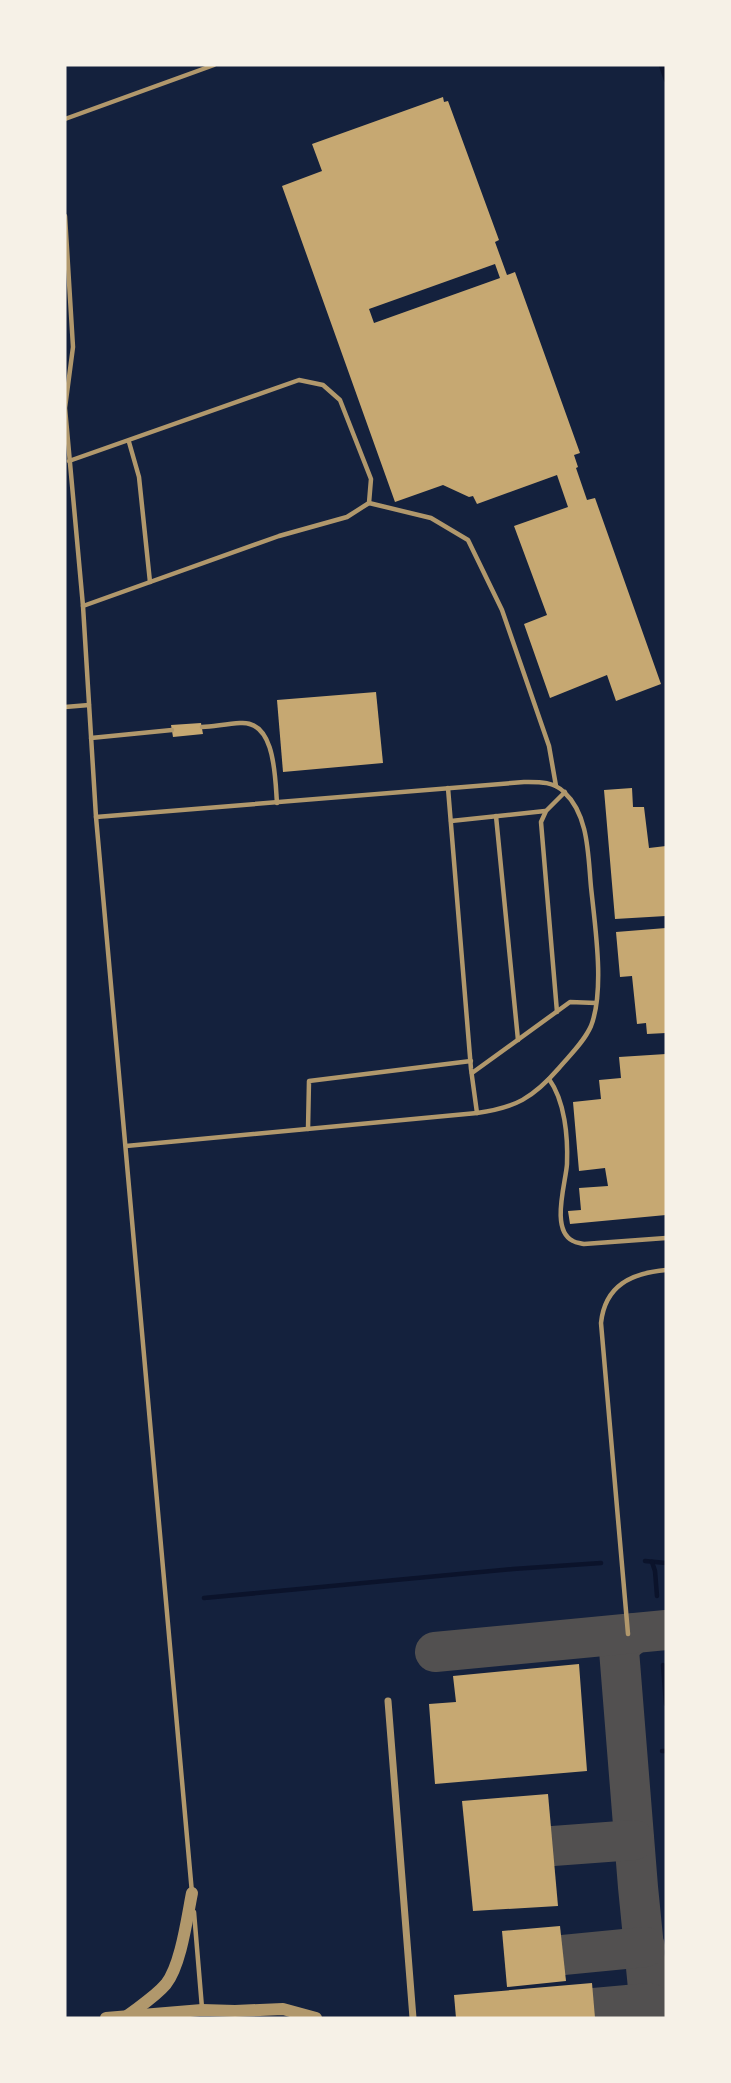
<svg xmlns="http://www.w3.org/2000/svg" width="731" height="2083" font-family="Roboto,sans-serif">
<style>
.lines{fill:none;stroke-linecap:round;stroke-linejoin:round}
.stream{stroke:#0b132b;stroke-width:4.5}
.taxiway{stroke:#525050;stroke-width:40}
.building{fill:#c6a872;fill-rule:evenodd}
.service{stroke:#b1986c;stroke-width:4.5}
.minor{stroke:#b1986c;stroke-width:7}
.tertiary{stroke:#b1986c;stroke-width:12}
</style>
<rect width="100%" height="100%" fill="#14213d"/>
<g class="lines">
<!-- stream -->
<g class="stream">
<path d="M661,65l5,15"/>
<path d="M645,1561l21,2"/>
<path d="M652,1562l3,9 2,25"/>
<path d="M204,1598l309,-29 88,-6"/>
<path d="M663,1665l3,39"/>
<path d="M662,1751h4"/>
</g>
<!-- taxiway -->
<g class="taxiway">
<path d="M635,1633l-10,8 -6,9 19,237 13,131"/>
<path d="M435,1652l231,-22"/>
<path d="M553,1846l81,-6"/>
<path d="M563,1955l82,-8"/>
<path d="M594,2008l56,-5"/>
</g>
</g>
<!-- building -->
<g class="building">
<path d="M443,97l1,5 4,-1 51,139 -4,2 12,33 8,-3 65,181 -6,2 4,12 -2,1 11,32 8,-2 66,186 -45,17 -9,-26 -57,23 -26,-74 23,-9 -33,-89 54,-19 -11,-32 -80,29 -4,-8 -4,1 -26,-12 -48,17 -113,-316 40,-15 -10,-27zM495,264l5,14 -126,45 -5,-14z"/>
<path d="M376,692l7,71 -100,9 -6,-72z"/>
<path d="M201,723l2,11 -30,3 -2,-12z"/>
<path d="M632,788l1,19h11l5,41 17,-2v70l-51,3 -11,-129z"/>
<path d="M666,928v105l-19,1 -1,-11 -9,1 -5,-48 -12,1 -4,-45z"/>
<path d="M666,1054v161l-96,9 -2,-13 13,-1 -2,-22 29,-2 -3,-18 -26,3 -6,-69 28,-3 -2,-19 22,-2 -2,-21z"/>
<path d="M579,1664l8,107 -152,13 -6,-80 27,-2 -3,-26z"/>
<path d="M548,1794l10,112 -85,5 -11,-110z"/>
<path d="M560,1926l6,55 -59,6 -5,-56z"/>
<path d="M592,1983l3,35h-139l-2,-23z"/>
</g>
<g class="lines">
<!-- service -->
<g class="service">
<path d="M65,119l149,-54"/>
<path d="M65,216l8,131 -8,61 18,198 13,211 96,1076"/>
<path d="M129,442l10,35 11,105"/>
<path d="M69,461l230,-81 24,5 17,15 31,79 -2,24 -22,14 -68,19 -196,70"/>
<path d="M369,503l62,15 37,22 34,70 47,136 7,40"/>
<path d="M65,707l24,-2"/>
<path d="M202,727c12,-1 25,-3 38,-4 36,-3 35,56 37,80"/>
<path d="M91,738l81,-8"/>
<path d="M448,788l23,281 6,44"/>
<path d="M496,816l22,224"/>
<path d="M96,817l428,-35c14,0 29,-1 40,10 25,23 24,64 27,95 4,39 14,103 0,139 -7,16 -21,29 -32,42 -26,30 -44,40 -82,45l-351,33"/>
<path d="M451,821l94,-10"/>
<path d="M557,1012l-16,-190 5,-11 19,-19"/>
<path d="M472,1073l98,-71 26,1"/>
<path d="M549,1079c16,22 19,58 18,85 -1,18 -17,66 6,77 3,2 7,2 11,3l82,-6"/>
<path d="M308,1129l1,-48 162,-20"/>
<path d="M628,1634l-27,-311c4,-38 31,-50 65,-53"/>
<path d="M194,1912l8,96"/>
</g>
<!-- minor -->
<path class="minor" d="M388,1701l25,317"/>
<!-- tertiary -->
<g class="tertiary">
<path d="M127,2016c13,-10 28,-19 39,-32 15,-19 21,-66 26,-91"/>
<path d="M106,2018l96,-8 33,1 48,-2 33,9"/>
</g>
</g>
<!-- border -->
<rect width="731" height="2083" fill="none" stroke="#f6f1e7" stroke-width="133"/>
</svg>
